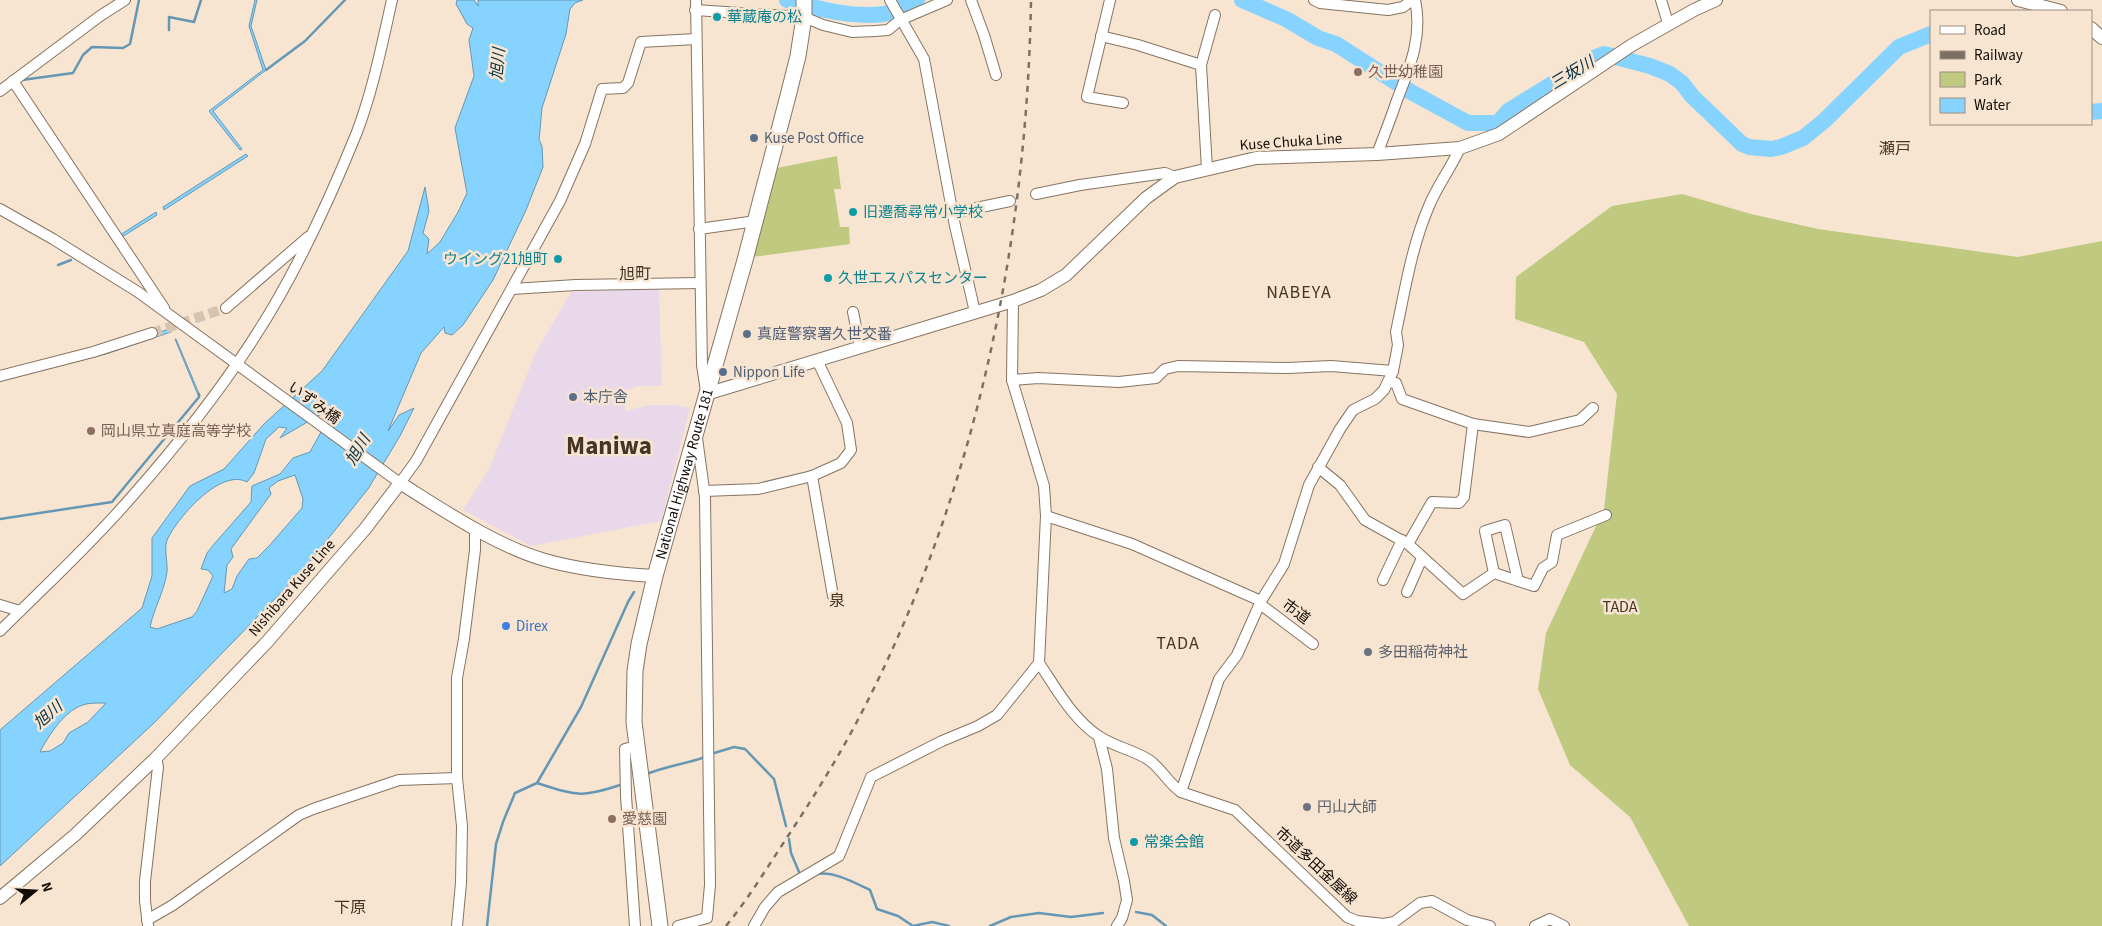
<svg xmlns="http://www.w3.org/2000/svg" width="2102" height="926" font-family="'Source Sans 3','Noto Sans JP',sans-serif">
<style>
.commercial{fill:#e9d8ea}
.green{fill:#bfca80}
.water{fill:#87d3ff;stroke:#6497b4;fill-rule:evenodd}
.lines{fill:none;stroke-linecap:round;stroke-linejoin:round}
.stream{stroke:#6497b4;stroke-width:2.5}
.river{stroke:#87d3ff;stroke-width:16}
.minor-tunnel{stroke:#d6c4b3;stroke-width:10;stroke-dasharray:10 5;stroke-linecap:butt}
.minor-casing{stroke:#857462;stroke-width:12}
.major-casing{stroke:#857462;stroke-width:14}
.highway-casing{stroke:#857462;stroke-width:17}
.minor{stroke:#fff;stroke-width:10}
.major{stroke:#fff;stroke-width:12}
.highway{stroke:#fff;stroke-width:15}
.rail{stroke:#7c7064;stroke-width:2.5;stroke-dasharray:6 6;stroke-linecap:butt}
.culture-dot{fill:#0f9aa8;stroke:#f8e5d1;stroke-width:2}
.education-dot{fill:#8d6e63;stroke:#f8e5d1;stroke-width:2}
.service-dot{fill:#5c6f8a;stroke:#f8e5d1;stroke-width:2}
.shop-dot{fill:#3f7fe0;stroke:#f8e5d1;stroke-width:2}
.worship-dot{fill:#6b7280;stroke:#f8e5d1;stroke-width:2}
.labels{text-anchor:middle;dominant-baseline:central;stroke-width:5;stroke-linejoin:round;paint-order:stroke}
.culture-label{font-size:15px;fill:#0d838f;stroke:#f8e5d1;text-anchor:start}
.education-label{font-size:15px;fill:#785e54;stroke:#f8e5d1;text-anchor:start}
.service-label{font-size:15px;fill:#4e5e75;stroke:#f8e5d1;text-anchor:start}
.street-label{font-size:15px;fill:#120c06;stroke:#f8e5d1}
.shop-label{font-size:15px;fill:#366cbe;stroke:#f8e5d1;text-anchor:start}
.worship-label{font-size:15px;fill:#5b616d;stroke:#f8e5d1;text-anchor:start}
.water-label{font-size:16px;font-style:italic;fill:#043247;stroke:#f8e5d1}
.neighbourhood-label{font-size:16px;fill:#443525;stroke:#f8e5d1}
.quarter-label{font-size:18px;letter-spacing:1px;fill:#443525;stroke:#f8e5d1}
.town-label{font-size:25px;font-weight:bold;fill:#443525;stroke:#f8e5d1}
</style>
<rect width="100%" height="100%" fill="#f8e5d1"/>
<!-- commercial -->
<path class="commercial" d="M659,288l3,98h-24l-17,7 5,18 23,-6h25l16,3 -29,113 -130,25 -68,-36 26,-41 47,-117 35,-60z"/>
<!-- green -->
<g class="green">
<path d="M837,156l4,33h-7l6,38h9l1,17 -98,13 25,-89z"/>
<path d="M1682,194l69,20 67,15 200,28 84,-16v685h-413l-59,-109 -60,-52 -32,-76 8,-56 58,-124 13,-115 -33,-52 -69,-23 1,-42 96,-71z"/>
</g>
<!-- water -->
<g class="water">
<path d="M255,0h2l-6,26 15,44 -53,41 29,38 -2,1 -31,-39 54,-41 -14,-44z"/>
<path d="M457,0h17l4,6v-6h105l-8,3 -5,6 -4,25 -24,74 -3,32 3,6 1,21 -17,43 -33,70 -30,45 -11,10 -7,-2 -1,-6 -23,26 -33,78 11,-16 15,-7 -14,28 -32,53 -65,81 -149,153 -154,143v-136l142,-122 10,-32v-38l38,-52 34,-17 40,-45 58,-53 86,-120 17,-64 4,24 -6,22 6,6 -2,15 13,-12 18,-30 9,-19 -12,-65 19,-52 -5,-36 4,-12 -6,-4 -11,-20zM323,413l4,8 -17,31 -17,6 -13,16 -28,12 -1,16 -36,41 -8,10 -6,16 7,1 5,6 -16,35 -5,6 -35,12 -7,-2c4,-19 14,-35 17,-55 1,-10 -4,-25 1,-34 11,-22 53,-70 79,-56l7,-9 12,-34 13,-12 8,1 -7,10zM295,475l8,24 -1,9 -33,38 -12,12 -8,1 -12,17 -5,13 -8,4 3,-28 6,-8 -2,-8 40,-55 -2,-6 9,-7zM106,703l-18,19 -19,11 -6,10 -13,8 -10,1c9,-17 25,-43 46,-48 6,-1 13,-1 20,-1z"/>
<path d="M246,154l2,2 -84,54 -1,-3z"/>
<path d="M156,212l1,3 -35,22 -2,-2z"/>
<path d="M172,328l-1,4 -65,22 -106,27v-4l104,-26z"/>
<path d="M175,339h1l24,57 -2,-1z"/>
</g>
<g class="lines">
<!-- stream -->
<g class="stream">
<path d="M169,30v-13l25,5 7,-22"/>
<path d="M266,70l39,-29 40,-41"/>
<path d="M22,80l51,-7 10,-18 9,-8 31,1 7,-4 9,-44"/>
<path d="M58,265l13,-5"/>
<path d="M0,519l112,-17 87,-105v-3"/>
<path d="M711,754l23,-7 11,2 29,30 12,47"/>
<path d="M647,774c19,-8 39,-10 58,-17"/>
<path d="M537,783l44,-76 47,-105 6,-10"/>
<path d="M789,839l2,14 8,19"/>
<path d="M817,874c17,-3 38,9 53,16l7,19 21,7 15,10 19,-4 17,4"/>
<path d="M1136,912l16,3 14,11"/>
<path d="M487,926l9,-82 7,-22 12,-29 22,-10c40,13 45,15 86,1"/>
<path d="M990,926l21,-9 28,-4 32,4 32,-4"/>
</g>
<!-- river -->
<g class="river">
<path d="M787,0c33,9 63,18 97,14 11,-2 23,-10 33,-14"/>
<path d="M1242,0l44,19 32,19 18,6 75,48 57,31h30l10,-12 86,-53 10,-4 46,12 20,8 12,9 10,13 50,48 7,3 22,2 10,-2 22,-9 21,-17 75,-74 32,-13"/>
<path d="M2091,112l11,-1"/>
</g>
<!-- minor-tunnel -->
<path class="minor-tunnel" d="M152,333l74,-25"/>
<defs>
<g id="minor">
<path d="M696,0l6,365 4,26"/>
<path d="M890,0l34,59 31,167 20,86"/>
<path d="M971,0l13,35 12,40"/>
<path d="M1110,0l-23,97 36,6"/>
<path d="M1314,0l6,3 68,7 15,-3 9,-7"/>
<path d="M1661,0l7,23"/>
<path d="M695,10l109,7 19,8 29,7 23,-1 13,-1 12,-10 47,-20"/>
<path d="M1101,36l37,9 63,20"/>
<path d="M13,81l151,227"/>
<path d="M0,91l100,-75 25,-16"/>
<path d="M1377,154c7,-18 14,-36 20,-54 13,-33 26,-64 18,-100"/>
<path d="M1207,169l-6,-104 14,-50"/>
<path d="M1036,194l44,-9 85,-12 10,4"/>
<path d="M0,209l53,30 85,53 262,191 16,-22 144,-260 25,-57 17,-55 21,-1 5,-5 13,-41 55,-3"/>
<path d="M952,213l58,-12"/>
<path d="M699,229l57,-8"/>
<path d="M512,289l64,-4 124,-2"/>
<path d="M226,308l82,-71"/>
<path d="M853,312l7,35"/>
<path d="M0,376l93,-24 59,-19"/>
<path d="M1012,380l26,-2 81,4 37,-4 9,-9 13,-3 110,2 43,-2 62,5"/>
<path d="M1388,382l8,1 6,16 71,25 56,8 51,-12 13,-12"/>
<path d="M1318,467l22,18 25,35 43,24 55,50 31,-21 40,13 9,-18 9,-6 5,-27 49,-20"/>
<path d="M812,476l21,120"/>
<path d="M704,491l54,-2 54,-13 29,-13 10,-13 -4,-27 -30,-63"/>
<path d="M1046,516l86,28 129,57"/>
<path d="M1408,544l24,-42 27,1 5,-6 9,-73"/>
<path d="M1494,573l-9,-42 20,-6 13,56"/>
<path d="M1383,580l19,-40"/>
<path d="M1407,592l15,-34"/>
<path d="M1260,604l53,40"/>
<path d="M0,605l20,6"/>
<path d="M0,631c43,-43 88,-84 128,-130 55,-62 110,-132 151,-204 30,-53 55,-108 78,-165 16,-42 25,-88 35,-132"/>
<path d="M1039,663c17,25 34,57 61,74 15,10 34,13 49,23 13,9 19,23 32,32l54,18 112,107 10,4 27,3 10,-2 26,-19 12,-2 35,19 23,6"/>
<path d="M1099,737l8,32 7,69 10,43 3,19 -5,18 -5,8"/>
<path d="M1181,792l38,-113 18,-24 24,-54 23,-37 25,-79 31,-56 13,-19 22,-11 9,-9 9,-19 5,-26 -2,-13c9,-42 16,-87 33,-126 8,-20 22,-38 31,-58"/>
<path d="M147,920l26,-15 126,-90 14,-6 86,-29 58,-2"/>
<path d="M148,925l-3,-24v-20l13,-114 -2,-9"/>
<path d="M457,926l4,-43 1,-57 -5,-48v-100l7,-39 11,-89v-22"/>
<path d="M635,926l-9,-130 -1,-47 11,-3"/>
<path d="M678,926l29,-8 3,-33 -5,-388 -8,-59"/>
<path d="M754,926l11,-19 13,-15 61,-36 32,-79 71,-36 36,-15 19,-11 42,-52 7,-147 -2,-30 -32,-106 1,-79"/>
<path d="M1535,926l15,-7 14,7"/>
</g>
<g id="major">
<path d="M2018,0l43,11"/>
<path d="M2091,28l11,10"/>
<path d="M706,394l307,-93 28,-11 25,-15 80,-77 29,-21 81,-19 121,-4 83,-6 39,-14 133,-89 62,-35 22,-10"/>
<path d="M0,898l75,-63 81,-77 111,-116 98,-113 35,-46c43,27 96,63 145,77 35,10 74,14 110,16"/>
</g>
<g id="highway">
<path id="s1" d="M660,926l-26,-204 1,-51 4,-27 16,-68 90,-316 44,-168 9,-36 6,-39v-17"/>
</g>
</defs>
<!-- minor casing -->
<use href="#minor" class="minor-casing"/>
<!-- major casing -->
<use href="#major" class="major-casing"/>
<!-- highway casing -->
<use href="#highway" class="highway-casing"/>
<!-- minor -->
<use href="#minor" class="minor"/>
<!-- major -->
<use href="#major" class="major"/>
<!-- highway -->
<use href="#highway" class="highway"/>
<!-- rail -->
<path class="rail" d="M726,926c23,-28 42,-60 62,-90 23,-35 45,-70 65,-107 119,-222 174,-478 178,-729"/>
</g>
<!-- markers -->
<g class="culture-dot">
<circle cx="717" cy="17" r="5"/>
<circle cx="853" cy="212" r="5"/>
<circle cx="558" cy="259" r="5"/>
<circle cx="828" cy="278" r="5"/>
<circle cx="1134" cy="842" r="5"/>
</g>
<g class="education-dot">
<circle cx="1358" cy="72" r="5"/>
<circle cx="91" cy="431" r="5"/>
<circle cx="612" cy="819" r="5"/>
</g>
<g class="service-dot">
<circle cx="754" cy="138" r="5"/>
<circle cx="747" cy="334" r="5"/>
<circle cx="723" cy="372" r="5"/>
<circle cx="573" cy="397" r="5"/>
</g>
<circle class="shop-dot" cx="506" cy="626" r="5"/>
<g class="worship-dot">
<circle cx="1368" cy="652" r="5"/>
<circle cx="1307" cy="807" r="5"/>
</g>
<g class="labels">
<!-- culture labels -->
<g class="culture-label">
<text x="727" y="17">華蔵庵の松</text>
<text x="863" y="212">旧遷喬尋常小学校</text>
<text x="548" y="259" text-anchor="end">ウイング21旭町</text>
<text x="838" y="278">久世エスパスセンター</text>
<text x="1144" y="842">常楽会館</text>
</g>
<!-- education labels -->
<g class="education-label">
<text x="1368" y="72">久世幼稚園</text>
<text x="101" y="431">岡山県立真庭高等学校</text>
<text x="622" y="819">愛慈園</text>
</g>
<!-- service labels -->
<g class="service-label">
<text x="764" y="138">Kuse Post Office</text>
<text x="757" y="334">真庭警察署久世交番</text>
<text x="733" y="372">Nippon Life</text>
<text x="583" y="397">本庁舎</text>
</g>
<!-- street labels -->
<g class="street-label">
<text transform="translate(1291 142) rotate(-4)">Kuse Chuka Line</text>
<text transform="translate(314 403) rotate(36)">いずみ橋</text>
<text stroke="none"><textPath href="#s1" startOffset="460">National Highway Route 181</textPath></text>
<text transform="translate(292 588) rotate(-49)">Nishibara Kuse Line</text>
<text transform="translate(1296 612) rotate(37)">市道</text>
<text transform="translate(1316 866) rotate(43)">市道多田金屋線</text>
</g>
<!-- shop labels -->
<g class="shop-label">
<text x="516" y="626">Direx</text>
</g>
<!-- worship labels -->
<g class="worship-label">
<text x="1378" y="652">多田稲荷神社</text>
<text x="1317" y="807">円山大師</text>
</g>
<!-- water labels -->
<g class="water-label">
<text transform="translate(498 64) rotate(-85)">旭川</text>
<text transform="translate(1572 73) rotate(-31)">三坂川</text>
<text transform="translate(358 450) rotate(-59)">旭川</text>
<text transform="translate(48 715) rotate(-41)">旭川</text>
</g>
<!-- neighbourhood labels -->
<g class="neighbourhood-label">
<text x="1895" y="149">瀬戸</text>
<text x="635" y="274">旭町</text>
<text x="837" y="601">泉</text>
<text x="1620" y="607">TADA</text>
<text x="350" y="908">下原</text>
</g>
<!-- quarter labels -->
<g class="quarter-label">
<text x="1299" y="292">NABEYA</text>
<text x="1178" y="643">TADA</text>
</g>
<!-- town labels -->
<g class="town-label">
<text x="609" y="446">Maniwa</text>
</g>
</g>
<!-- legend -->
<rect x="1930" y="10" width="162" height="115" fill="#f8e5d1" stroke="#9c8e80"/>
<rect x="1940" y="26" width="25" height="8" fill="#ffffff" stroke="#9c8e80"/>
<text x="1974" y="35" font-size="15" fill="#120c06">Road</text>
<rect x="1940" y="51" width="25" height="8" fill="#7c7064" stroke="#9c8e80"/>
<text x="1974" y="60" font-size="15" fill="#120c06">Railway</text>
<rect x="1940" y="72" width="25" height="15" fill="#bfca80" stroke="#9c8e80"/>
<text x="1974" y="85" font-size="15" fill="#120c06">Park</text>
<rect x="1940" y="98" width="25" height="15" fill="#87d3ff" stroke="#9c8e80"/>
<text x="1974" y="110" font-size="15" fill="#120c06">Water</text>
<!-- north arrow -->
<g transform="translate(35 891) rotate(72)" stroke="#f8e5d1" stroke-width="4" paint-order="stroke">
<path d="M0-4L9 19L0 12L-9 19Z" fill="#120c06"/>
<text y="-8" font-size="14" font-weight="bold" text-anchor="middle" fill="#120c06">N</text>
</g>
</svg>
